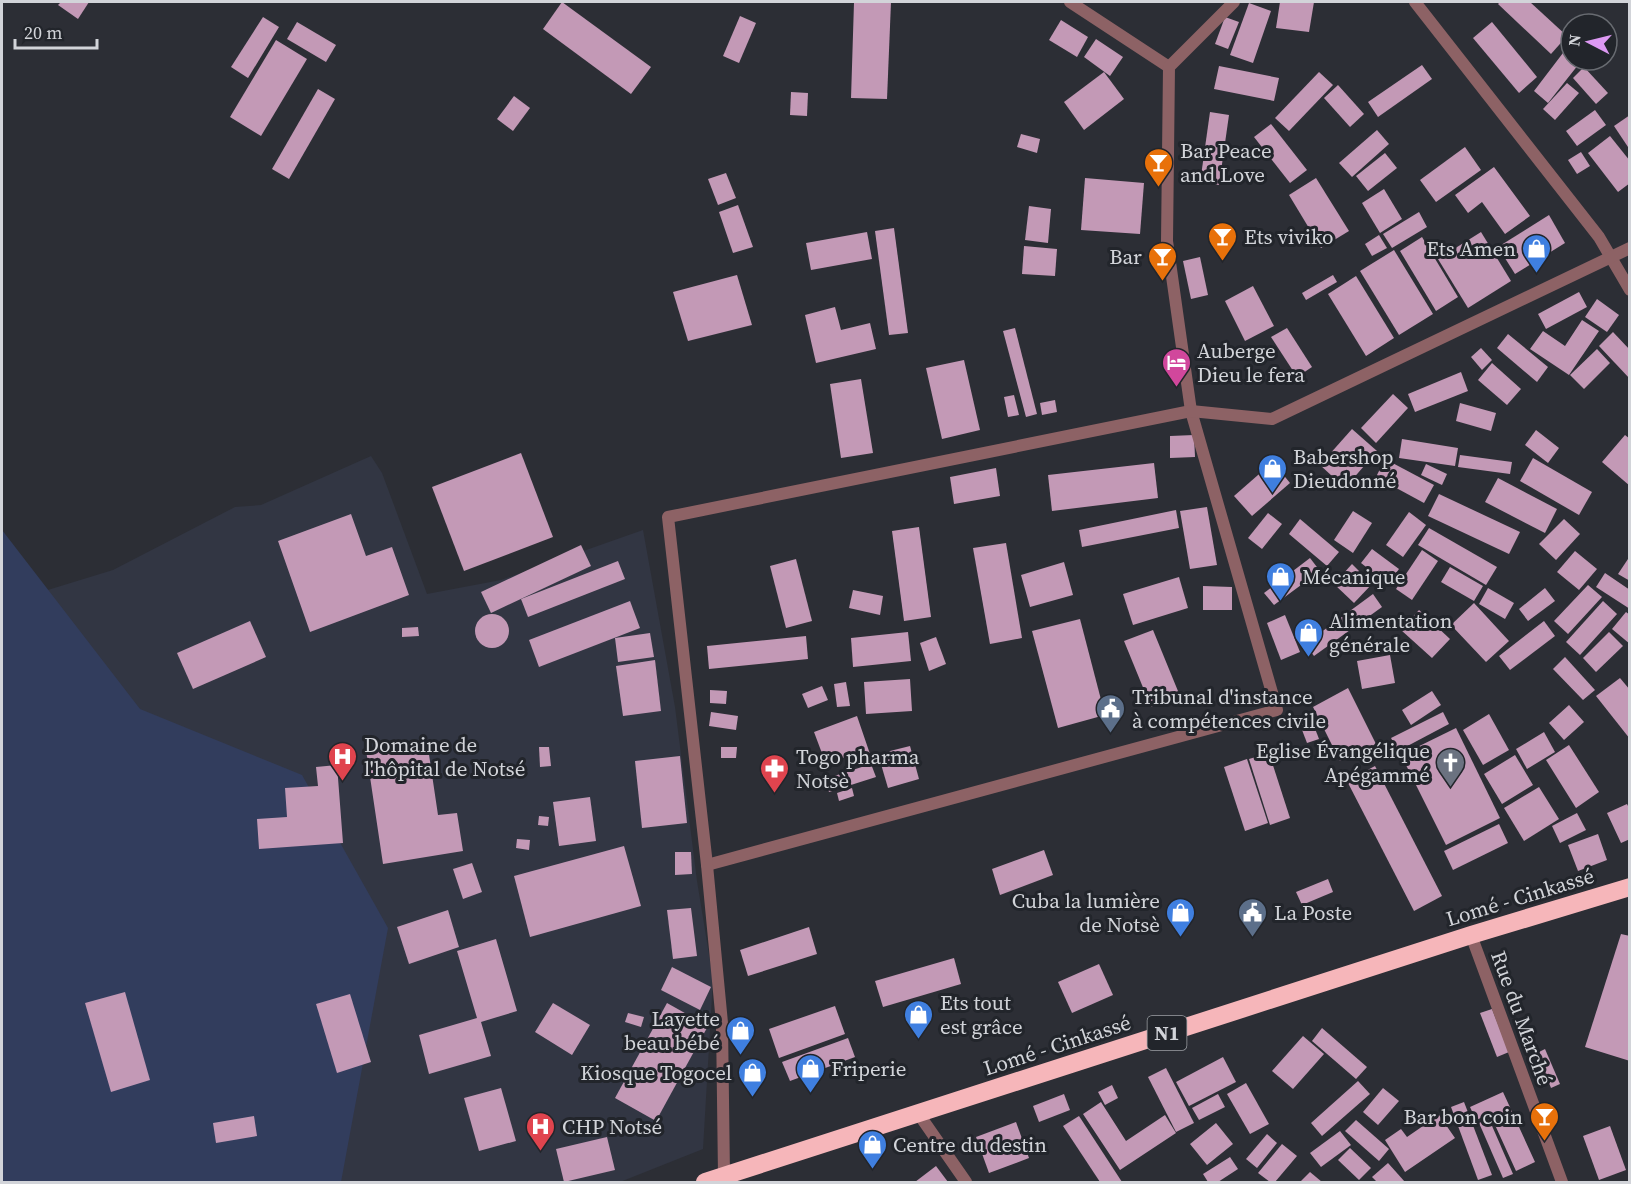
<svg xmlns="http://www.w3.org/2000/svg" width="1631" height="1184" font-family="'Source Serif 4',serif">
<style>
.built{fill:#323643}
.green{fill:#323d5d}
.building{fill:#c399b6}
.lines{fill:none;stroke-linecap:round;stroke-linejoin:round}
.street{stroke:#8d6265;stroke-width:12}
.highway{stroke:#f6b6ba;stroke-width:18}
.labels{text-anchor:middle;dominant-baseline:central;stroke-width:6;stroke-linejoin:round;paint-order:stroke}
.shield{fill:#22252b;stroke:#9da0a5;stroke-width:1.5}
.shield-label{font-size:20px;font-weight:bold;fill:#d2d4d9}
.poi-label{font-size:21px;fill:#d2d4d9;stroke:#22252b;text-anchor:start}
.street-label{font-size:21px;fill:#d2d4d9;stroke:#22252b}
</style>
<rect width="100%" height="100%" fill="#2c2e35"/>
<!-- built -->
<path class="built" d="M371,456l11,17 45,121 74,-14 142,-50 32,177 22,174 16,98 -10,170 -83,33h-527l-91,-578 111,-34 122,-63 26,-2z"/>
<!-- green -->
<path class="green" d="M2,530l138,179 162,66 86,153 -47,254h-339z"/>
<!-- building -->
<g class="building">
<path d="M61,2h28l-11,17 -20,-14z"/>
<path d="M562,2l89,65 -20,27 -88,-65z"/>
<path d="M854,2h37l-4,97 -36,-1z"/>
<path d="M1280,2h34l-5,30 -33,-4z"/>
<path d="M1500,2h30l37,34 -16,18 -53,-50z"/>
<path d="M1249,3l22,8 -18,52 -23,-8z"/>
<path d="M740,16l16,7 -17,40 -16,-7z"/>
<path d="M263,17l16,10 -31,51 -17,-11z"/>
<path d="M1225,17l14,5 -11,27 -13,-5z"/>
<path d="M1061,20l27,17 -11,20 -28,-17z"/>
<path d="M297,22l39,23 -10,17 -39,-23z"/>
<path d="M1492,22l45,55 -18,16 -46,-55z"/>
<path d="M1096,39l27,18 -13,19 -26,-19z"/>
<path d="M276,40l31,19 -46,77 -31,-19z"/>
<path d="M1566,49l5,4v7h11l-34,43 -14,-12z"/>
<path d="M1422,65l10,14 -54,38 -10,-15z"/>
<path d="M1219,66l60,12 -5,23 -60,-12z"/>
<path d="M1584,67l24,26 -12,11 -23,-26z"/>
<path d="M1104,72l20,27 -40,31 -20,-28z"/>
<path d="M1319,72l14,13 -44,46 -14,-13z"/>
<path d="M1567,83l12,10 -24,27 -12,-11z"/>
<path d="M1338,85l26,29 -14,13 -26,-29z"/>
<path d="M318,89l17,10 -46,80 -17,-10z"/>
<path d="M791,92l17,1 -1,23 -17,-1z"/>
<path d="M514,96l16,12 -17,23 -16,-12z"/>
<path d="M1595,110l11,15 -29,21 -11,-15z"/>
<path d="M1210,112l19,3 -10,70 -19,-2z"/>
<path d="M1630,115v35l-16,-24z"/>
<path d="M1271,124l36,46 -17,13 -36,-46z"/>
<path d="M1377,130l12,14 -37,33 -13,-14z"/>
<path d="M1021,134l19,5 -3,14 -20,-6z"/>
<path d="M1610,136l20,25v22l-12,9 -30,-39z"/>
<path d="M1465,147l16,23 -45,32 -16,-22z"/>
<path d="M1581,152l9,14 -13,8 -9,-14z"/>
<path d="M1385,153l12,15 -29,23 -12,-15z"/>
<path d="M1494,167l36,49 -25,18 -23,-32 -14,11 -13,-18z"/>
<path d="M726,173l10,25 -18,7 -10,-26z"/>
<path d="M1085,178l59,5 -4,51 -59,-4z"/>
<path d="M1316,178l33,53 -28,17 -32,-53z"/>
<path d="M1384,189l18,30 -22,14 -18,-30z"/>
<path d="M738,205l15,42 -20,6 -14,-41z"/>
<path d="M1029,206l22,3 -3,34 -23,-3z"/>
<path d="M1419,212l8,15 -35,21 -9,-14z"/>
<path d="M1549,215l16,28 -50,31 -17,-27z"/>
<path d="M894,228l14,105 -19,2 -14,-104z"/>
<path d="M867,232l5,27 -61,11 -5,-27z"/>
<path d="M1481,232l30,49 -43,27 -30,-49z"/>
<path d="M1379,235l8,13 -15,8 -7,-12z"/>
<path d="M1422,237l36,60 -22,14 -36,-60z"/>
<path d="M1024,246l33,3 -2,27 -33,-2z"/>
<path d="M1394,250l39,64 -34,21 -39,-64z"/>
<path d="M1200,257l8,38 -17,4 -8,-38z"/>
<path d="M737,275l15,50 -64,16 -15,-49z"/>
<path d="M1333,275l4,7 -31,18 -4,-7z"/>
<path d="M1356,276l38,62 -28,18 -38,-62z"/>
<path d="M1253,286l21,40 -29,15 -20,-40z"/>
<path d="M1579,292l8,15 -41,22 -8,-15z"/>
<path d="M1597,299l22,16 -12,17 -22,-15z"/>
<path d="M835,307l6,23 29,-7 6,26 -60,14 -11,-48z"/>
<path d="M1582,320l17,11 -30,44 -39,-26 13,-18 22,15z"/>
<path d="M1015,328l22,86 -11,3 -23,-86z"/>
<path d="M1287,328l25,39 -15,10 -26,-40z"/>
<path d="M1613,332l17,18v29l-31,-33z"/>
<path d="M1508,334l40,33 -11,15 -40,-34z"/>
<path d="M1481,348l11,12 -10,10 -11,-13z"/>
<path d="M1597,349l13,14 -26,26 -14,-14z"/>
<path d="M964,360l16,70 -38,9 -16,-71z"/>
<path d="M1492,363l29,26 -14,16 -29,-25z"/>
<path d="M1461,372l7,19 -53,21 -7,-18z"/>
<path d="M861,379l12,74 -32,5 -11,-74z"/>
<path d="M1393,394l15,14 -32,35 -15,-15z"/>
<path d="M1014,395l5,20 -11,2 -4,-20z"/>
<path d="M1055,400l2,12 -15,3 -2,-12z"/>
<path d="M1460,403l36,10 -5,18 -35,-10z"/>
<path d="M1352,429l25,22 -32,37 -25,-23z"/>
<path d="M1536,430l23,18 -11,15 -23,-18z"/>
<path d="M1194,435l1,22 -25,1v-22z"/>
<path d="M1625,435l5,4v47l-28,-24z"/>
<path d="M1402,439l56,9 -3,18 -56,-8z"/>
<path d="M521,453l32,84 -89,34 -32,-84z"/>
<path d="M1460,455l52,7 -2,12 -52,-7z"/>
<path d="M1533,458l59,34 -13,23 -59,-34z"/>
<path d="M1385,459l49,26 -10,18 -48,-26z"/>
<path d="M1273,462l17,21 -38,33 -18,-20z"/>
<path d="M1154,463l4,35 -106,13 -4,-36z"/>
<path d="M1426,464l21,10 -5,11 -21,-10z"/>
<path d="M996,468l4,28 -46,8 -4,-27z"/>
<path d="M1498,478l59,31 -12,24 -60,-31z"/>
<path d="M1439,494l81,38 -11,22 -81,-38z"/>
<path d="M1207,507l10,58 -27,4 -10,-58z"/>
<path d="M1176,510l3,18 -97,19 -3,-17z"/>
<path d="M1353,511l19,12 -19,30 -19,-13z"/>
<path d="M1409,512l17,13 -23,32 -17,-12z"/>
<path d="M1268,513l14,11 -20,25 -14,-11z"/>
<path d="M351,514l15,42 26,-9 17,48 -99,37 -32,-91z"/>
<path d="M1300,519l39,33 -12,14 -38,-32z"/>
<path d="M1564,519l16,15 -24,26 -17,-16z"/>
<path d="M919,527l12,90 -27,4 -12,-90z"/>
<path d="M1429,528l68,39 -11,18 -68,-40z"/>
<path d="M1006,543l16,95 -32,6 -17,-96z"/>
<path d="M581,545l10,21 -100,47 -10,-21z"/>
<path d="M1372,549l27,20 -11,15 -27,-21z"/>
<path d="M1422,550l16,11 -26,39 -16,-11z"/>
<path d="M1575,551l22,18 -18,21 -22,-18z"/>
<path d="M1630,556v25l-12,-7z"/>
<path d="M1310,558l10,13 -46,34 -10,-12z"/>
<path d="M796,559l16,62 -26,7 -16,-62z"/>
<path d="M618,561l7,18 -97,38 -7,-18z"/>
<path d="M1064,562l9,33 -43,12 -9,-32z"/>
<path d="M1352,564l20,20 -18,19 -20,-19z"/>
<path d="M1450,567l33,19 -9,15 -33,-19z"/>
<path d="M1605,573l25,17v19l-34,-22z"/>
<path d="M1179,577l9,31 -55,17 -10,-31z"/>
<path d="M1588,585l14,12 -34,37 -14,-13z"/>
<path d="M1203,586l29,1v23h-29z"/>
<path d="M1488,588l26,15 -9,16 -26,-15z"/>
<path d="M1545,588l10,13 -27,20 -9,-12z"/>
<path d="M853,590l30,6 -3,19 -31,-7z"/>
<path d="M1373,594l9,13 -68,49 -9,-12z"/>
<path d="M630,601l10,27 -101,39 -10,-27z"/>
<path d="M1603,601l14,13 -37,41 -14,-13z"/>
<path d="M1474,603l35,38 -23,21 -35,-37z"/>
<path d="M1419,610l31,29 -18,19 -31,-28z"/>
<path d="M1626,612l4,3v29l-18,-15z"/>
<circle cx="492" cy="631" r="17"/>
<path d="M1285,615l15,37 -19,8 -14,-37z"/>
<path d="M1080,619l25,96 -47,13 -26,-97z"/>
<path d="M250,621l16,36 -73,32 -16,-36z"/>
<path d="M1544,621l11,15 -45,34 -11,-14z"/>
<path d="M418,627l1,9 -17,1v-9z"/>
<path d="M1153,630l27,66 -29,11 -27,-66z"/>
<path d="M908,632l3,29 -58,6 -2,-29z"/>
<path d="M1609,632l14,14 -27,26 -13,-14z"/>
<path d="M650,633l4,24 -36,5 -3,-24z"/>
<path d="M806,636l2,23 -99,10 -2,-23z"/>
<path d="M936,637l10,27 -17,7 -9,-28z"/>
<path d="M1390,655l5,28 -33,6 -5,-28z"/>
<path d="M1565,657l30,33 -12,10 -30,-31z"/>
<path d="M655,660l6,51 -38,5 -7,-50z"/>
<path d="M1620,678l10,12v49l-34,-43z"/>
<path d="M910,679l2,32 -46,3 -2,-32z"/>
<path d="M846,682l4,24 -13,1 -3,-23z"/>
<path d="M822,686l6,14 -20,8 -6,-14z"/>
<path d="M1348,688l28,56 -36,17 -27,-54z"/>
<path d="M710,690l17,1 -1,13 -16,-1z"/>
<path d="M1432,691l9,14 -30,20 -9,-15z"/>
<path d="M1569,705l15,17 -20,18 -15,-17z"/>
<path d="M711,712l27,4 -2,14 -27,-4z"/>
<path d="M1443,712l6,12 -51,27 -7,-13z"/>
<path d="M1489,714l20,36 -26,15 -20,-35z"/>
<path d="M857,716l13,38 -15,5 -2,-5 -27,10 -12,-32z"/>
<path d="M1311,718l8,21 -12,4 -8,-21z"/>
<path d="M1456,728l44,90 -54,27 -45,-90z"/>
<path d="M1544,732l11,20 -28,17 -11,-20z"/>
<path d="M427,741l11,74 19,-2 6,38 -80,13 -17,-114z"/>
<path d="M1569,745l30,47 -23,16 -30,-48z"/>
<path d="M910,746l9,33 -31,9 -10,-34z"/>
<path d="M539,747h10l2,19 -11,1z"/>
<path d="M721,747h16l-1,11h-15z"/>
<path d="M1269,753l21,65 -20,7 -21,-66z"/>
<path d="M1515,755l18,30 -31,19 -18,-30z"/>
<path d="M680,756l7,67 -45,5 -7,-67z"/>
<path d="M1247,759l21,64 -23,8 -21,-64z"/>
<path d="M871,764l5,13 -47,15 -4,-13z"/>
<path d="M337,765l6,78 -84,6 -2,-30 30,-2 -2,-29 33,-2 -2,-19z"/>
<path d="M1375,766l67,130 -28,15 -67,-130z"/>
<path d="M1539,787l20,32 -35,22 -20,-33z"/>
<path d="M852,788l2,8 -15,5 -2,-8z"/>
<path d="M590,797l6,44 -37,5 -6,-44z"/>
<path d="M1627,804l3,6v29l-9,4 -14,-30z"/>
<path d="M1577,813l9,17 -26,13 -8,-17z"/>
<path d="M539,816l10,1 -1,9 -10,-1z"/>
<path d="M1499,824l9,19 -55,27 -9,-19z"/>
<path d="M1598,834l9,26 -29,11 -10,-26z"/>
<path d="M517,839l13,1 -1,10 -13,-2z"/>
<path d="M624,846l17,60 -111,31 -16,-61z"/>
<path d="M1044,850l9,25 -53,20 -8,-26z"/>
<path d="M675,852h16l1,22 -17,1z"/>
<path d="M472,863l10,29 -19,7 -10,-30z"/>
<path d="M1328,879l5,13 -31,13 -6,-13z"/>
<path d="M691,908l6,48 -24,3 -6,-49z"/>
<path d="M448,910l11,37 -50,17 -12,-37z"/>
<path d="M809,927l8,27 -69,22 -8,-26z"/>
<path d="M1621,934l9,2v125l-45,-14z"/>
<path d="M496,939l21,72 -36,11 10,34 -62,18 -10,-39 58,-17 -20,-67z"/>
<path d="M954,958l7,26 -78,23 -8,-26z"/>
<path d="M1099,964l14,31 -41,18 -14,-31z"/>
<path d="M672,967l39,20 -11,23 -39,-20z"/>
<path d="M125,992l25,88 -39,12 -26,-89z"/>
<path d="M350,994l21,68 -34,11 -21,-69z"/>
<path d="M553,1003l37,22 -18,30 -37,-23z"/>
<path d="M667,1003l41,23 -52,95 -41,-23z"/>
<path d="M835,1006l10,28 -66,24 -10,-29z"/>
<path d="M1492,1009l17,43 -12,5 -17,-44z"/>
<path d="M628,1013l16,4 -3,10 -16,-5z"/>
<path d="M1322,1028l45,39 -11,12 -44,-38z"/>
<path d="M1303,1036l21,18 -31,35 -21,-18z"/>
<path d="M848,1038l7,19 -65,24 -8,-19z"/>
<path d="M1545,1049l15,35 -9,4 -14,-35z"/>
<path d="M1223,1057l13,25 -47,24 -13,-24z"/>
<path d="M1166,1068l28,55 -18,9 -28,-55z"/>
<path d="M1358,1081l12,13 -48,42 -11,-13z"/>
<path d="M1246,1083l23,41 -19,10 -23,-40z"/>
<path d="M1112,1085l6,13 -13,7 -7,-13z"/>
<path d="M501,1088l15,53 -37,10 -15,-53z"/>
<path d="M1383,1088l16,13 -21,24 -15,-13z"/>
<path d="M1503,1092l32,70 -19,9 -26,-57 -14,6 -6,-13z"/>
<path d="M1064,1094l6,16 -31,12 -6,-16z"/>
<path d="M1218,1094l7,13 -26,13 -7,-12z"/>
<path d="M1101,1102l25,39 39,-26 11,18 -56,37 -37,-56z"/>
<path d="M1464,1102l28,73 -14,5 -27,-73z"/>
<path d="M1439,1115l16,23 -50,34 -20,-32 16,-11 6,8z"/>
<path d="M254,1116l3,20 -41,7 -3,-20z"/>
<path d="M1079,1116l43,66h-22l-37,-56z"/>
<path d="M1489,1119l24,55 -10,4 -24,-55z"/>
<path d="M1356,1120l33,29 -10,12 -34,-30z"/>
<path d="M1016,1122l13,36 -40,15 -13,-36z"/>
<path d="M1216,1123l17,21 -26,21 -17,-21z"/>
<path d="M1610,1126l16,44 -27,10 -16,-44z"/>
<path d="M1340,1131l11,14 -30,22 -11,-14z"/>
<path d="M1267,1134l10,9 -20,25 -11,-9z"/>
<path d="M607,1137l8,33 -51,12 -8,-33z"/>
<path d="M1282,1144l15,12 -22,26h-5l-12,-9z"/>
<path d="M1350,1148l21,20 -12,12 -21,-20z"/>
<path d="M1230,1157l8,12 -20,13h-10l-5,-8z"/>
<path d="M1388,1163l17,19h-28l-5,-5z"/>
<path d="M936,1166l12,16h-33z"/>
<path d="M1310,1172l12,10h-22z"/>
</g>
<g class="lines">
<!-- street -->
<g class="street">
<path d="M1070,2l99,65"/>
<path d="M1415,2l184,235 31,53"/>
<path d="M707,865l570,-155 -86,-299 -24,-170 2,-174 65,-65"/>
<path d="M1471,935l91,247"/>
<path d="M918,1113l48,69"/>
<path d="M724,1176l-2,-153 -15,-158 -39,-348 523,-106 81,8 358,-171"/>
</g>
<!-- highway -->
<path class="highway" d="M705,1182l766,-247 159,-48"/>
</g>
<!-- icons -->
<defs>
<symbol id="bar-pin" viewBox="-11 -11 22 30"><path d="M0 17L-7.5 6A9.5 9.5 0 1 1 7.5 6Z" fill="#e8710a" stroke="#22252b"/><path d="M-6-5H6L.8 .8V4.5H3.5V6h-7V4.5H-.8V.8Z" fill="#fff"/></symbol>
<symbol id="shop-pin" viewBox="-11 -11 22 30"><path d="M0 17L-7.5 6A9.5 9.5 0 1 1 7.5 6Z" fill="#3f7fe0" stroke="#22252b"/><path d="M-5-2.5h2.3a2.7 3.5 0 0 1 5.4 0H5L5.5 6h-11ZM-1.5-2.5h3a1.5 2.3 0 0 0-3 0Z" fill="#fff"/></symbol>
<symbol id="hotel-pin" viewBox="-11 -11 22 30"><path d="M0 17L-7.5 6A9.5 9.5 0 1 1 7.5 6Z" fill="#d1479c" stroke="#22252b"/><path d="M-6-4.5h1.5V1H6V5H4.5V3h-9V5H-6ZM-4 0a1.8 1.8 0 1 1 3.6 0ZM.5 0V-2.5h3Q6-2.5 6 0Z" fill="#fff"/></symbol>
<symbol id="civic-pin" viewBox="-11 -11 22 30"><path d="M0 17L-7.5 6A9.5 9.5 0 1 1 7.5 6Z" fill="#5c6f8a" stroke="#22252b"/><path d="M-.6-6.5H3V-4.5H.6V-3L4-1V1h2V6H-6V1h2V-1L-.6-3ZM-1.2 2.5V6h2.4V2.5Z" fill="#fff"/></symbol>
<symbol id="hospital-pin" viewBox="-11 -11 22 30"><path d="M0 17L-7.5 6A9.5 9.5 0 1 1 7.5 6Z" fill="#e0444e" stroke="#22252b"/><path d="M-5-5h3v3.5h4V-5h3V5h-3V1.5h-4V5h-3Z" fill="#fff"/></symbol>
<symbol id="church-pin" viewBox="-11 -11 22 30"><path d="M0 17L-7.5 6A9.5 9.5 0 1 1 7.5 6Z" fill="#6b7280" stroke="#22252b"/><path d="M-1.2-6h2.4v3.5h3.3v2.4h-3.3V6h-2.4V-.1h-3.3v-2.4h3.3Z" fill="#fff"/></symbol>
<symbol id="pharmacy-pin" viewBox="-11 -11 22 30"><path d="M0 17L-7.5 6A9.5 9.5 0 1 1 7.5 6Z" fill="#e0444e" stroke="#22252b"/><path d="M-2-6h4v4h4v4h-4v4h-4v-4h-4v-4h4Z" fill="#fff"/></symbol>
</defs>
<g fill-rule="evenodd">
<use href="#bar-pin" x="1142" y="146" width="33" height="45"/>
<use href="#bar-pin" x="1206" y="220" width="33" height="45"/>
<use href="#shop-pin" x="1520" y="232" width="33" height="45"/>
<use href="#bar-pin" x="1146" y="240" width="33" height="45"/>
<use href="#hotel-pin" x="1160" y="346" width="33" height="45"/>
<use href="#shop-pin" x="1256" y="452" width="33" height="45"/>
<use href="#shop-pin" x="1264" y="560" width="33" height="45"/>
<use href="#shop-pin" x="1292" y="616" width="33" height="45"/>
<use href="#civic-pin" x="1094" y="692" width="33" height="45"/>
<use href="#hospital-pin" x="326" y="740" width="33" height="45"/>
<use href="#church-pin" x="1434" y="746" width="33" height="45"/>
<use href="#pharmacy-pin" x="758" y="752" width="33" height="45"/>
<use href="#shop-pin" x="1164" y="896" width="33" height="45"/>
<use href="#civic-pin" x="1236" y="896" width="33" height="45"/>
<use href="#shop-pin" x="902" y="998" width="33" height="45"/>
<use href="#shop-pin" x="724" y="1014" width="33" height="45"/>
<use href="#shop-pin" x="794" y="1052" width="33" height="45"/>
<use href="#shop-pin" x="736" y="1056" width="33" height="45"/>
<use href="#bar-pin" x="1528" y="1100" width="33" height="45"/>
<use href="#hospital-pin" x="524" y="1110" width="33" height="45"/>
<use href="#shop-pin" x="856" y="1128" width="33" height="45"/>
</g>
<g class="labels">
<!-- shield labels -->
<rect class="shield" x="1147.5" y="1016" width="39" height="34" rx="4.5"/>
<g class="shield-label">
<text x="1167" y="1033">N1</text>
</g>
<!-- poi labels -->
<g class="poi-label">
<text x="1180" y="150">Bar Peace<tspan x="1180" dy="24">and Love</tspan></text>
<text x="1244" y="236">Ets viviko</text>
<text x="1516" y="248" text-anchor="end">Ets Amen</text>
<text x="1142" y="256" text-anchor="end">Bar</text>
<text x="1197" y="350">Auberge<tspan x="1197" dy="24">Dieu le fera</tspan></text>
<text x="1293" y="456">Babershop<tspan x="1293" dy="24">Dieudonné</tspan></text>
<text x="1302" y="576">Mécanique</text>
<text x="1329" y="620">Alimentation<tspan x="1329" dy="24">générale</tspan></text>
<text x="1132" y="696">Tribunal d'instance<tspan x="1132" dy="24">à compétences civile</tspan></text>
<text x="364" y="744">Domaine de<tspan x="364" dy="24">l'hôpital de Notsé</tspan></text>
<text x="1430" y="750" text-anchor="end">Eglise Évangélique<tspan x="1430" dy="24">Apégammé</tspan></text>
<text x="796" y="756">Togo pharma<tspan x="796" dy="24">Notsè</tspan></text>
<text x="1160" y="900" text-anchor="end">Cuba la lumière<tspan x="1160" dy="24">de Notsè</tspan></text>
<text x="1274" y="912">La Poste</text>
<text x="940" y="1002">Ets tout<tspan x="940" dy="24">est grâce</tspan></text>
<text x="720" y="1018" text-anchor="end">Layette<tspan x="720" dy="24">beau bébé</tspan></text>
<text x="831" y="1068">Friperie</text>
<text x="732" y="1072" text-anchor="end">Kiosque Togocel</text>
<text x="1523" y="1116" text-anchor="end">Bar bon coin</text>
<text x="562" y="1126">CHP Notsé</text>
<text x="893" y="1144">Centre du destin</text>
</g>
<!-- street labels -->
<g class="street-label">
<text transform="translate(1520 897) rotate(-17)">Lomé - Cinkassé</text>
<text transform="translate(1522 1018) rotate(70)">Rue du Marché</text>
<text transform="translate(1057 1045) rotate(-18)">Lomé - Cinkassé</text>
</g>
</g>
<!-- border -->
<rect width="1631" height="1184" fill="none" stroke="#d2d4d9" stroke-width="6"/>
<!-- north arrow -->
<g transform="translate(1589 42) rotate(277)"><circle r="28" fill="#22252b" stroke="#686b71" stroke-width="1.5"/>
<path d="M0-4.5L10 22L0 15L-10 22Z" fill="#dd99f3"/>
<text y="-9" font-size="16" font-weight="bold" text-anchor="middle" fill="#d2d4d9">N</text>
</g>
<!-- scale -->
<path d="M15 39v9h82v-9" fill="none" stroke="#d2d4d9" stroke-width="3"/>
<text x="24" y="39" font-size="18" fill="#d2d4d9" stroke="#22252b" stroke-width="4.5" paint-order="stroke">20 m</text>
</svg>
